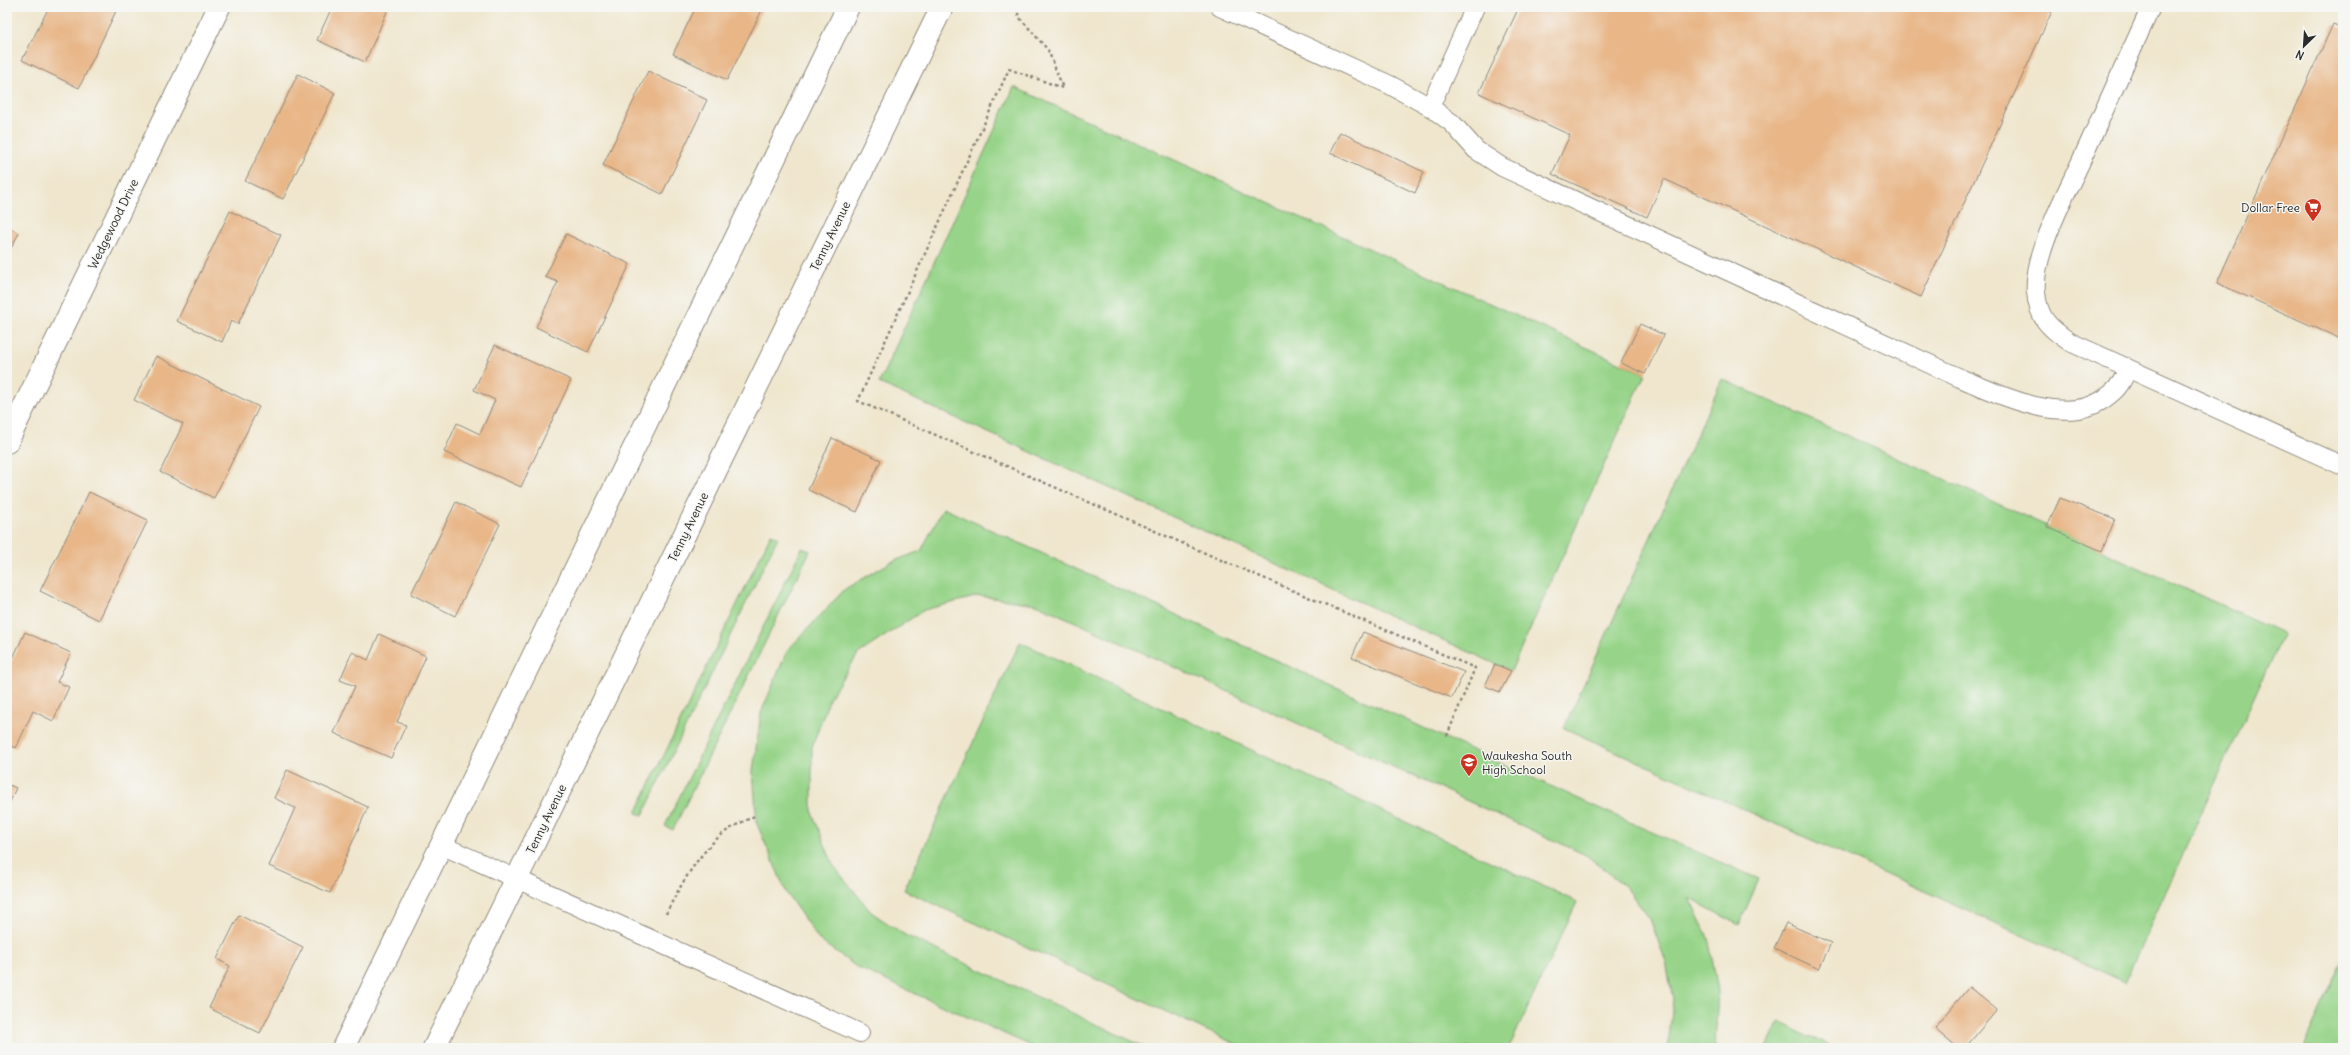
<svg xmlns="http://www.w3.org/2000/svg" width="2350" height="1055" font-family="Delius,sans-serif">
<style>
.green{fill:#97d489;stroke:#61805a}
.building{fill:#e8b687}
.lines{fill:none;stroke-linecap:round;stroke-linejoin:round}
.service-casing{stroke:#8d887c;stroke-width:20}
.minor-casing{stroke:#8d887c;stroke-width:24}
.tertiary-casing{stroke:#8d887c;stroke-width:24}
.path{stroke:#8d887c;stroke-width:2.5;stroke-dasharray:3 3;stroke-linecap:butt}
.service{stroke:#fff;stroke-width:18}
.minor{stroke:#fff;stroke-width:22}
.tertiary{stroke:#fff;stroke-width:22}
.labels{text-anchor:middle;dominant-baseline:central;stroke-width:3;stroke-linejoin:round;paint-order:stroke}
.poi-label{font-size:12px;fill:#2b2b2b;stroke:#f6f6f2;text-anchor:end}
.street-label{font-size:12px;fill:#2b2b2b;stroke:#f6f6f2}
</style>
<rect width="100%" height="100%" fill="#f6f6f2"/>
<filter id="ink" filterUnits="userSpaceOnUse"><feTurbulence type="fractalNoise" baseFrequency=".025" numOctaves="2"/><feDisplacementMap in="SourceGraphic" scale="8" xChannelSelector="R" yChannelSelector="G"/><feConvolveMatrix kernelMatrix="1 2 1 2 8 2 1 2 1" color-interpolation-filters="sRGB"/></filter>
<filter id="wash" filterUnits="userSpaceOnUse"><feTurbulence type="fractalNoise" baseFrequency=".012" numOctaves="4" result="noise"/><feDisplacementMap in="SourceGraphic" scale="16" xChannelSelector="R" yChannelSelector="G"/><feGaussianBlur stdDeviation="0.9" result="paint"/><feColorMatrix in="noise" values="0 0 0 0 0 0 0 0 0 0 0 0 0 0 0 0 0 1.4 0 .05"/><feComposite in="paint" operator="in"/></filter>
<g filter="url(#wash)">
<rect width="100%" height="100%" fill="#efe6cd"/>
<!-- green -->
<g class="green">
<path d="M1014,87l631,287 -134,297 -632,-288z"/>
<path d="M1722,379l561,254 -158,349 -561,-254z"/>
<path d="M943,508l695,318 121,53 -20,46 -50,-27 19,39 10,53 -3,58h-47l5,-48 -7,-38 -16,-43 -25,-33 -39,-31 -550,-251 -57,-8 -55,14 -66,44 -28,43 -18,50v65l21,53 38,47 34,23 242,113h-111l-178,-80 -39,-28 -32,-46 -30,-70 -4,-53 8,-58 26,-62 58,-62 46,-27 30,-11z"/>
<path d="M771,534l7,3 -135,278 -7,-2z"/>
<path d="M802,548l8,3 -137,279 -8,-4z"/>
<path d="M1020,642l557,260 -68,146h-265l-340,-158z"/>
<path d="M2343,958v90h-40z"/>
<path d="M1779,1022l55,26h-67z"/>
</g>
<g id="blocks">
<!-- building -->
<g class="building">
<path d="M49,7h65l3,2 -38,79 -57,-28z"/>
<path d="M332,7h57l-24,55 -48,-22z"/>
<path d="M696,7h59l7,3 -35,70 -54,-26z"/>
<path d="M1519,7h535l-133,290 -257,-118 -17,38 -95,-43 18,-39 -91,-42z"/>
<path d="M2333,24l10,4v312l-126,-57z"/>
<path d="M648,71l59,29 -45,94 -59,-29z"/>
<path d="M298,74l37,19 -52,106 -38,-18z"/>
<path d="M1340,132l84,40 -9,21 -85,-40z"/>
<path d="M230,211l51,24 -43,89 -7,-3 -9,21 -45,-21z"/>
<path d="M7,227l12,6 -12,23z"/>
<path d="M566,234l64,30 -42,88 -52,-25 22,-45 -13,-5z"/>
<path d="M1640,324l24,11 -19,39 -24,-11z"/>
<path d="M495,345l76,35 -50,107 -77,-35 13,-29 23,11 15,-34 -21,-10z"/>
<path d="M156,356l103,51 -45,91 -54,-26 23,-48 -49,-24z"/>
<path d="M832,438l49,22 -24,52 -49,-22z"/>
<path d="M89,492l59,28 -49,100 -59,-29z"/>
<path d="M2060,498l55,21 -13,32 -55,-24z"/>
<path d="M456,502l44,22 -45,92 -44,-22z"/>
<path d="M25,632l46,21 -14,29 12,5 -16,34 -20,-10 -17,37 -9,-4v-73z"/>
<path d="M1363,632l101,40 -12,26 -100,-41z"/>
<path d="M379,634l47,22 -29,66 9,3 -15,33 -57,-25 21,-47 -15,-6 12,-28 16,8z"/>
<path d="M1495,664l16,7 -11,21 -15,-6z"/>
<path d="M287,770l81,37 -38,86 -61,-27 26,-58 -21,-10z"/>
<path d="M7,784l9,4 -9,20z"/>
<path d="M239,915l64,32 -43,86 -51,-25 21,-42 -13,-7z"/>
<path d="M1786,923l45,20 -12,26 -45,-21z"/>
<path d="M1969,987l28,23 -32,38h-7l-23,-20z"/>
</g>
</g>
</g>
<g filter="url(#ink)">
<use href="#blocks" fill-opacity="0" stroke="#8d887c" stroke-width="1"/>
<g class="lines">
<defs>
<g id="service">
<path d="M1220,7l170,78 40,22 22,16 24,27 26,17 458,211c41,17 108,51 148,18 4,-3 9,-7 11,-11 4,-4 6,-11 8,-16"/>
<path d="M2151,7c-23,51 -46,101 -69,152 -15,33 -50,97 -46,133 2,26 13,36 34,50l273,124"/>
<path d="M1430,107l45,-100"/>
<path d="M441,845l419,188"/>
</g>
<path id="minor" d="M7,442l212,-435"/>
<g id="tertiary">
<path d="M343,1048l505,-1041"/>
<path d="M434,1048l508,-1041"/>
</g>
</defs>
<!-- service casing -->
<use href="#service" class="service-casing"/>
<!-- minor casing -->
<use href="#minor" class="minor-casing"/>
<!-- tertiary casing -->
<use href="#tertiary" class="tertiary-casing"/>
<!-- path -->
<g class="path">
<path d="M1016,7l3,10 29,33 15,38 -54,-19 -151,332 363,159 254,108 -29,70"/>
<path d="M666,914c13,-27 36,-67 62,-84 9,-6 19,-10 28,-15"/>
</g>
<!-- service -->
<use href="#service" class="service"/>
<!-- minor -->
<use href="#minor" class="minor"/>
<!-- tertiary -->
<use href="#tertiary" class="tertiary"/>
</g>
</g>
<!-- icons -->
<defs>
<symbol id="supermarket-pin" viewBox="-11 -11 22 30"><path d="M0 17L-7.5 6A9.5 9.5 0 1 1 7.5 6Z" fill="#c8321e" stroke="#f6f6f2"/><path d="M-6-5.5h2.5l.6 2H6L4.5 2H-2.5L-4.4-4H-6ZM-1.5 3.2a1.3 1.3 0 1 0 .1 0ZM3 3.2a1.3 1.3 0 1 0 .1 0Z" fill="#fff"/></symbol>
<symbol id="school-pin" viewBox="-11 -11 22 30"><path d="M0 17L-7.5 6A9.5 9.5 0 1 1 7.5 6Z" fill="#c8321e" stroke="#f6f6f2"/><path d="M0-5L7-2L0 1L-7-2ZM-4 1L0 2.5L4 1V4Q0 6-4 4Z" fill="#fff"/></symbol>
</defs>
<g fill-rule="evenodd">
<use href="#supermarket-pin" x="2303" y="197" width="20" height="27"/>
<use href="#school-pin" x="1459" y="752" width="20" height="27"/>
</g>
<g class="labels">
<!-- poi labels -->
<g class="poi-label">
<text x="2300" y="207">Dollar Free</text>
<text x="1482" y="755" text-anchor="start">Waukesha South<tspan x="1482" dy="14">High School</tspan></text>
</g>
<!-- street labels -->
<g class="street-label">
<text transform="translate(113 224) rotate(-64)">Wedgewood Drive</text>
<text transform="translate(830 236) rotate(-64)">Tenny Avenue</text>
<text transform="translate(688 527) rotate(-64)">Tenny Avenue</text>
<text transform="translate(546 819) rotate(-64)">Tenny Avenue</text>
</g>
</g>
<!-- margin -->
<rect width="2350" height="1055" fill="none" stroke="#f6f6f2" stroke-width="24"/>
<!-- north arrow -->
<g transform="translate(2304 46) rotate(205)" stroke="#f6f6f2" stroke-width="3" paint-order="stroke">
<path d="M0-3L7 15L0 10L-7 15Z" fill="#2b2b2b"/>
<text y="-6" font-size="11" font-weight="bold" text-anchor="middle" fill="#2b2b2b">N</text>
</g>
</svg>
